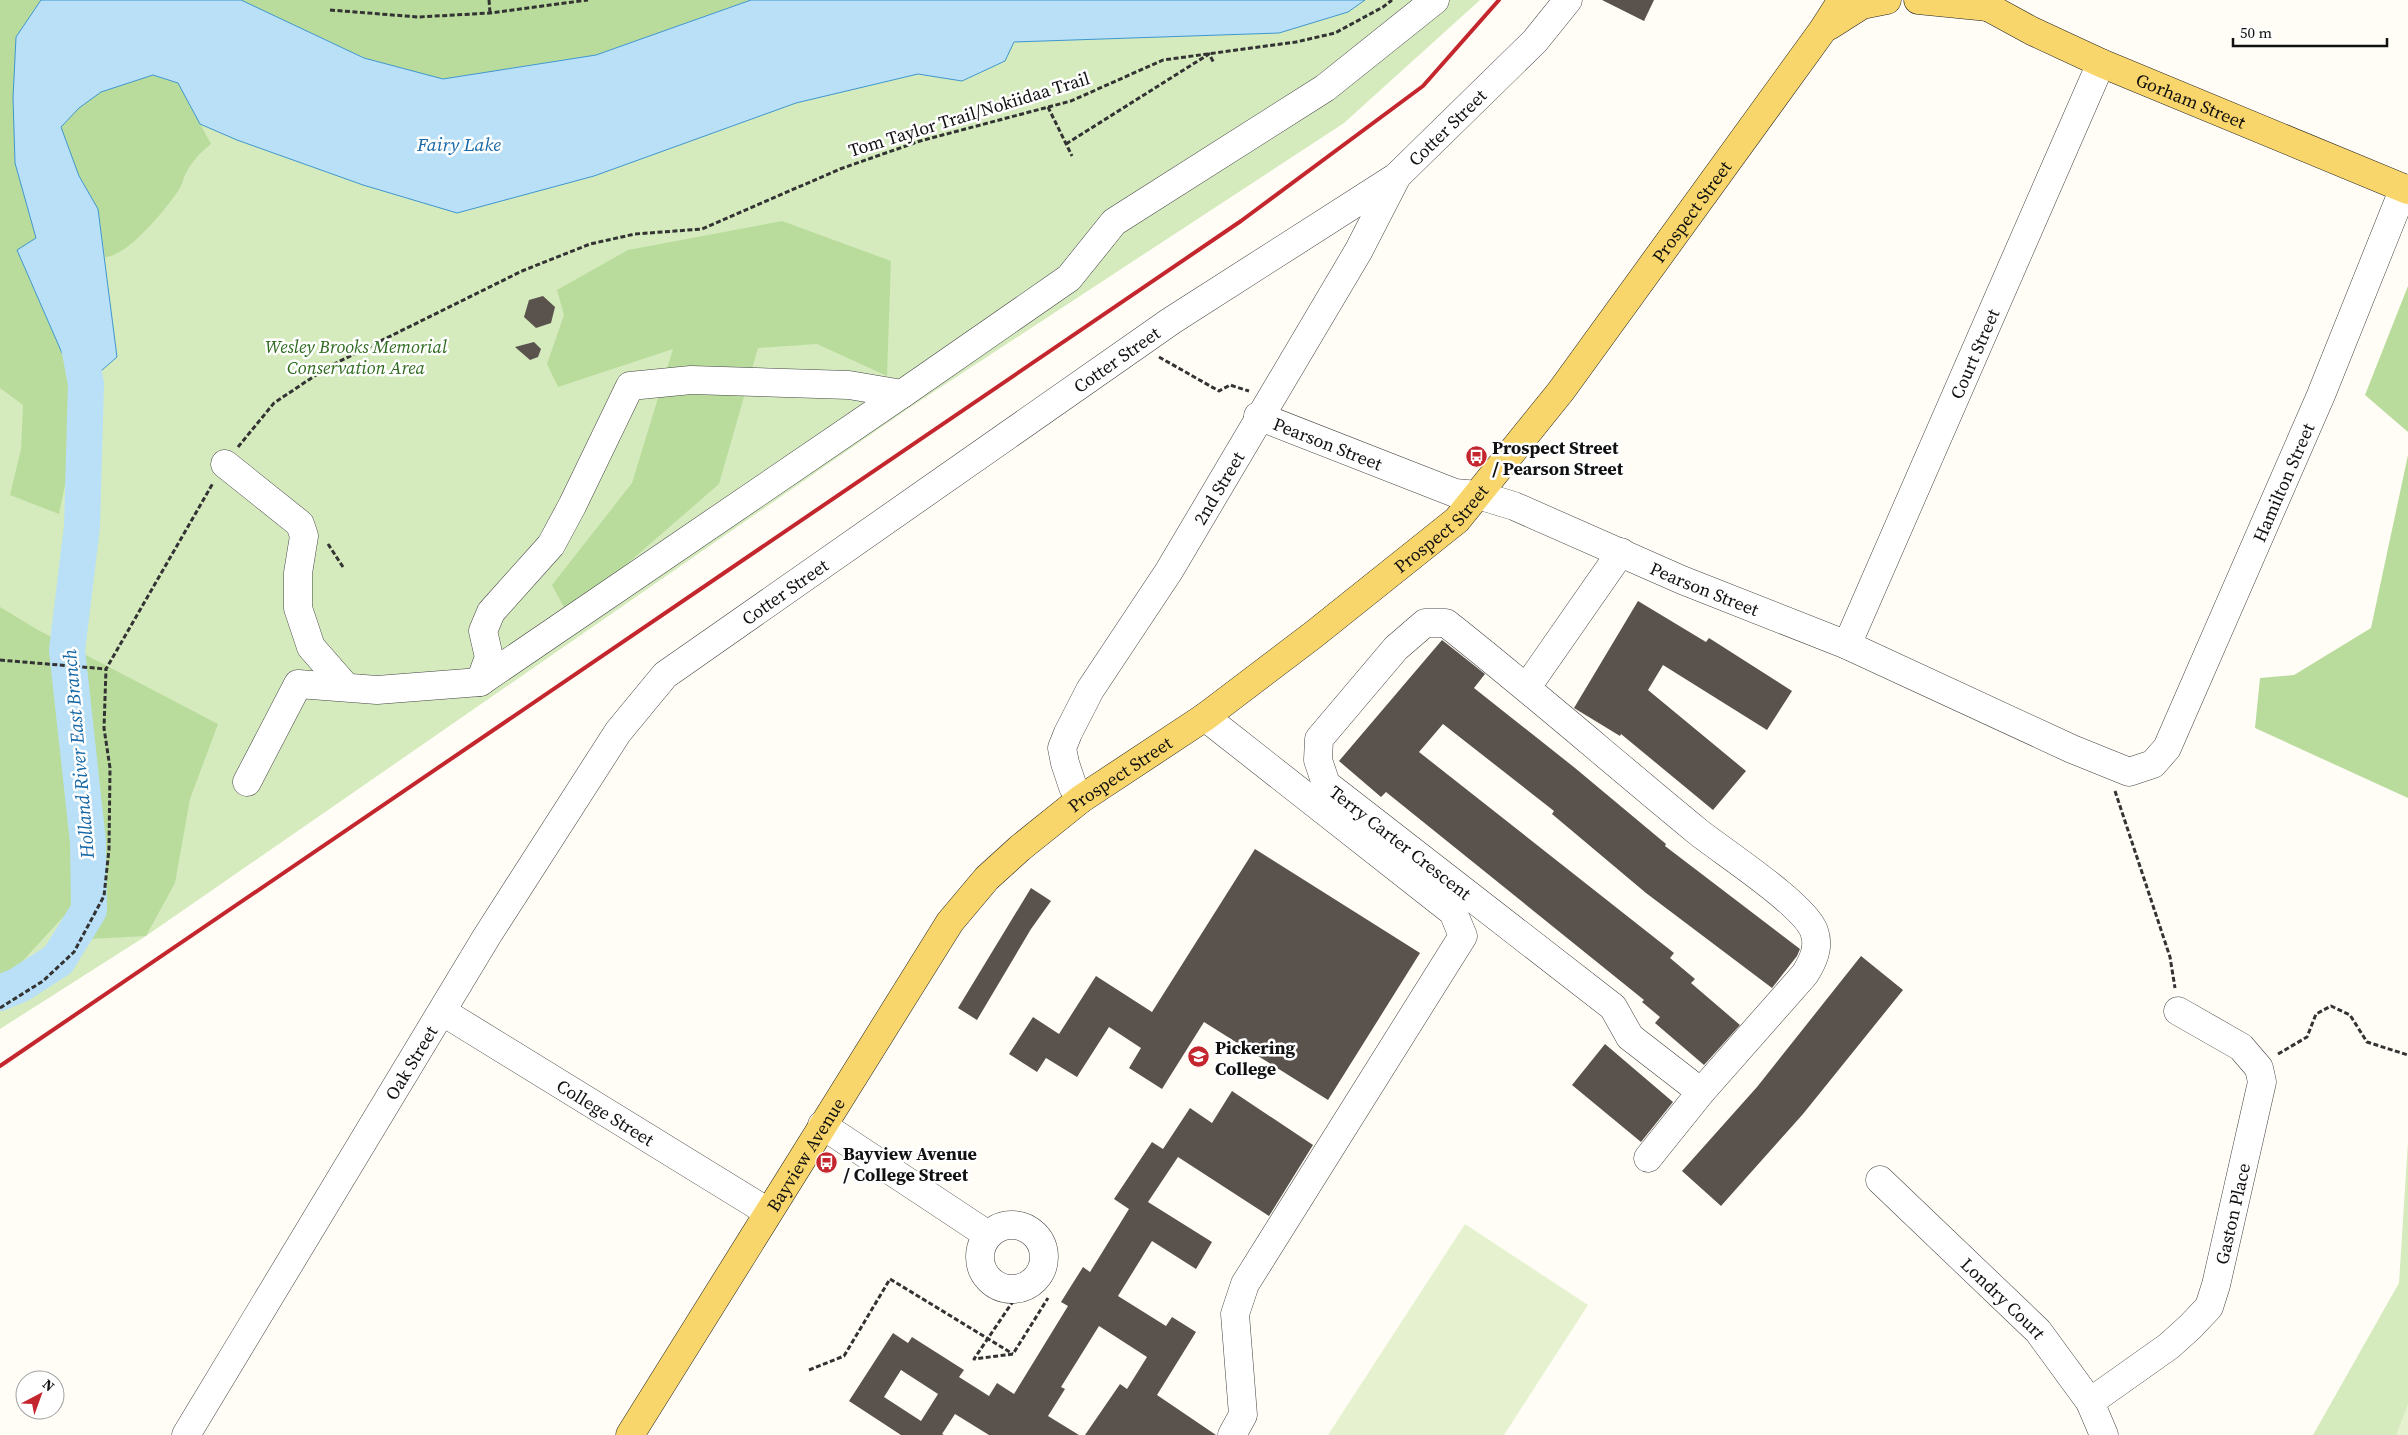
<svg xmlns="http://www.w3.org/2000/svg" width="2408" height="1435" font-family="'Source Serif 4',serif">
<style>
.green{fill:#d5ebbd}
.forest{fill:#b9dc9c}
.pitch{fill:#e6f2cf}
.water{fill:#b9e0f7;stroke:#3f96cf}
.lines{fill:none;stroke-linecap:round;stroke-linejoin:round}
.river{stroke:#b9e0f7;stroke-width:36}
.building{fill:#5a524d;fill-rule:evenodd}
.minor-casing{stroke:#444;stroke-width:29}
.major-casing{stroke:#222;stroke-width:29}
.path{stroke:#333;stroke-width:3;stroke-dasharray:5 2.5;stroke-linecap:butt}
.minor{stroke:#fff;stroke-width:28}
.major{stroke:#f9d66b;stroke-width:28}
.rail{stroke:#c4262e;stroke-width:4}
.labels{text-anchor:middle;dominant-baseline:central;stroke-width:5;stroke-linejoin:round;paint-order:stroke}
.street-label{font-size:18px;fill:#111;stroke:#fff}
.park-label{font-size:18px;font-style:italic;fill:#2f6b1f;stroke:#fff}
.poi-label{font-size:18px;font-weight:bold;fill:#111;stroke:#fff;text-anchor:start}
.water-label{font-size:19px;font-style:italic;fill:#1768a6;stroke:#fff}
</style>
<rect width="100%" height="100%" fill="#fffdf5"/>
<!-- green -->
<g class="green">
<path d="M0,0h1480l-136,123 -438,287 -760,526 -146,93z"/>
<path d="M2408,1142v293h-95l86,-152z"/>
</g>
<!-- forest -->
<g class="forest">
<path d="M0,0h41l-25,37 -3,61 2,65 21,75 26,115 24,31 -27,130 -49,-19 11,-46 2,-44 -23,-17z"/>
<path d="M241,0h510l-155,55 -154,24 -78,-21z"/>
<path d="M153,75l25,8 33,61c-10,8 -19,17 -25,29 -3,6 -4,13 -8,18 -13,19 -50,65 -73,66l-7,-48 -19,-33 -18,-49 18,-19 22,-16z"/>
<path d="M782,221l109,40 -4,115 -70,-32 -59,4 -39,136 -151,131 -16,-30 80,-102 41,-134 -115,38 -11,-23 17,-49 -7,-25 71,-40z"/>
<path d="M2408,286v146l-43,-37z"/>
<path d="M2408,455v343l-153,-70 5,-50 34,-3 77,-47z"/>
<path d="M0,607l38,23 180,94 -28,75 -15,84 -29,53 -56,3 -27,-22 -56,61 -7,2z"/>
</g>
<!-- pitch -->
<g class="pitch">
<path d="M1465,1224l123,81 -84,130h-176z"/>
<path d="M2408,1404v31h-12z"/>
</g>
<!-- water -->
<path class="water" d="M41,0h200l123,58 79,21 153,-24 155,-55h614l-17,12 -69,21 -265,9 -9,19 -43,20 -44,-7 -122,29 -202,73 -137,37 -94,-28 -126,-45 -37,-16 -22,-41 -25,-8 -52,17 -22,16 -18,19 18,49 19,33 19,148 -31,27 -24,-31 -45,-103 19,-12 -21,-75 -2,-65 3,-61z"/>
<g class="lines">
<!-- river -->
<path class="river" d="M0,993l19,-8 39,-25 31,-50 -1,-68 -21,-192 15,-123 4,-143 -9,-48"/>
</g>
<!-- building -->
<g class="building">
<path d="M1602,0h52l-10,21z"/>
<path d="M543,296l12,11 -4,16 -15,5 -12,-11 5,-17z"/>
<path d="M534,342l7,7 -3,8 -8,3 -15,-13z"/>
<path d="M1638,601l68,41 3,-4 83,53 -25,39 -104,-65 -15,25 98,81 -33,39 -92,-76 -1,2 -46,-28z"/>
<path d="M1442,640l43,34 -11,14 101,80 91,76 -1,2 135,103 -3,7 -25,32 -126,-95 -94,-79 2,-3 -111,-87 -24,28 255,201 -4,5 25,21 -4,4 49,42 -36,40 -49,-42 5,-6 -18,-15 2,-2 -258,-208 -5,5 -42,-36z"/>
<path d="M1255,849l165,104 -92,147 -124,-78 -42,67 -33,-21 12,-20 -32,-21 -32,50 -31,-19 -9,14 -28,-18 24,-37 26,17 37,-58 56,36z"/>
<path d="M1031,888l20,13 -20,28 -54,91 -19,-12z"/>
<path d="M1861,956l42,34 -100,124 -82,92 -39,-35 75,-84z"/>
<path d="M1605,1044l68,58 -32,40 -69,-57z"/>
<path d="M1232,1091l81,54 -44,71 -91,-59 -30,45 64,40 -16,27 -44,-28 -34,55 48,30 6,-9 24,15 -39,63 59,40h-131l35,-51 7,5 20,-32 -48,-31 -38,61 4,2 -17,27 31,19h-90l-34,-21 -13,20 2,1h-43l-52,-34 44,-68 15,10 4,-6 52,33 -5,7 30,19 8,-13 17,11 54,-88 -7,-4 22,-35 7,5 39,-63 -15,-10 38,-57 11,7 27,-41 22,15zM901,1370l37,24 -17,27 -37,-24z"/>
</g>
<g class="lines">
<defs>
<g id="minor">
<path id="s1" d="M1258,416l197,77 23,2 36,11 168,74 165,65 225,104 57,23 24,-8 14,-16 154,-353 83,-207"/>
<path d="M225,464l75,60 4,12 -6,37v35l13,39 35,40"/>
<path id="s2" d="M1847,645l254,-582"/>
<path d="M480,682l422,-288"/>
<path d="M1527,687l94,-135"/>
<path d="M1205,717l248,195 10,24 -218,348 -10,30 8,101 -11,20"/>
<path d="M247,782l51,-98 79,6 103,-8 9,-25 -6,-26 8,-19 60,-67 21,-39 58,-120 61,-6 158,5 53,9 167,-116 45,-56 211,-134 110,-88"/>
<path id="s3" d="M1081,799l-8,-12 -8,-24 -3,-15 6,-15 22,-43 79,-119 190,-321 37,-72"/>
<path id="s4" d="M443,1012l325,200"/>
<path d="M822,1125l166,110"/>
<path id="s5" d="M1648,1158l53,-66 104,-118c8,-13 15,-27 9,-43 -10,-27 -91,-79 -117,-100 -84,-69 -166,-141 -251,-208h-21l-29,25 -77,91 -1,21 8,24 287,223 17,30 71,55"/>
<path id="s6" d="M1880,1180l158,151 52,71 14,33"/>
<circle cx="1012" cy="1257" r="32"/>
<path id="s7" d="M2090,1402l79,-56 21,-19 19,-20 7,-22 46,-203 -3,-14 -18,-21 -63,-36"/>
<path id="s8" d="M186,1435l301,-499 131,-204 47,-57 506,-354 225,-144 139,-136 33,-41"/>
</g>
<g id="major">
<path d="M1918,0l70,7"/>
<path id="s9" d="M1979,0l9,7 44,24 69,32 307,127"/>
<path d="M1829,26l33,-21 25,-5"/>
<path id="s10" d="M630,1435l320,-513 37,-44 33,-30 61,-49 124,-82 108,-82 144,-115 104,-129 261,-360 20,-31"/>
</g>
</defs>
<!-- minor casing -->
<use href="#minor" class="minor-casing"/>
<!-- major casing -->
<use href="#major" class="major-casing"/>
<!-- path -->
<g class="path">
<path d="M489,0l1,13"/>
<path d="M330,10l88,7 72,-4 98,-13"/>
<path d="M1048,107l24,49"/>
<path d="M1066,144l143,-90 5,9"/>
<path d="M1159,357l60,34 11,-6 19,6"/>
<path d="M238,447l36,-44 54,-36 194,-96 68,-27 45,-10 67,-5 138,-60 80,-28 151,-40 92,-41 133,-18 39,-9 48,-26 9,-7"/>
<path d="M328,544l15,23"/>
<path d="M0,660l106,9"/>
<path d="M2115,791l55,166 5,31"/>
<path d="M0,1008l43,-27 31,-29 30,-56 5,-47 1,-81 -6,-40 2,-59 107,-186"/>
<path d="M2278,1054l29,-17 9,-23 15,-8 19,9 17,27 41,13"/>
<path d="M1022,1288l-48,71 39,-5 35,-56"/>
<path d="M809,1370l35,-14 46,-77 123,75"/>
</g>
<!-- minor -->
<use href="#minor" class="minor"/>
<!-- major -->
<use href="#major" class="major"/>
<!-- rail -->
<path class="rail" d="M0,1066l1241,-845 182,-135 76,-86"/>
</g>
<!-- icons -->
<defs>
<symbol id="bus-disc" viewBox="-11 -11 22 22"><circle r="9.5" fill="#c4262e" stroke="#fff"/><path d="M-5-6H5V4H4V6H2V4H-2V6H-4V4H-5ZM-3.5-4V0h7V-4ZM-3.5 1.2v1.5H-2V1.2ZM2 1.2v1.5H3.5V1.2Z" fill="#fff"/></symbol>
<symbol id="school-disc" viewBox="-11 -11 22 22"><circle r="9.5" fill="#c4262e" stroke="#fff"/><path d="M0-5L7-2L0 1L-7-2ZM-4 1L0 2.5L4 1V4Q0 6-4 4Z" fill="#fff"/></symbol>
</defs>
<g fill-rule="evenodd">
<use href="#bus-disc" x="1464" y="444" width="25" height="25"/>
<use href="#school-disc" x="1186" y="1044" width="25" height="25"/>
<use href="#bus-disc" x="814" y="1150" width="25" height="25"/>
</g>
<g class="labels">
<!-- street labels -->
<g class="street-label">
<text stroke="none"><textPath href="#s9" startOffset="235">Gorham Street</textPath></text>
<text transform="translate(969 114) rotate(-17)">Tom Taylor Trail/Nokiidaa Trail</text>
<text stroke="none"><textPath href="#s8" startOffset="1855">Cotter Street</textPath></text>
<text stroke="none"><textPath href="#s10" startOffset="1641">Prospect Street</textPath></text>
<text stroke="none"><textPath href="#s2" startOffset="318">Court Street</textPath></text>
<text stroke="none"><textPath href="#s8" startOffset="1450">Cotter Street</textPath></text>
<text stroke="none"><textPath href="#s1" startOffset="75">Pearson Street</textPath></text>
<text stroke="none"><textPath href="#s1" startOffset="1279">Hamilton Street</textPath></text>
<text stroke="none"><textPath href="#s3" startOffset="359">2nd Street</textPath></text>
<text stroke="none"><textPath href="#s10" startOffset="1236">Prospect Street</textPath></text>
<text stroke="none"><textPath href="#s1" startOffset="480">Pearson Street</textPath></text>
<text stroke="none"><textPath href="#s8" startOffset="1045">Cotter Street</textPath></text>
<text stroke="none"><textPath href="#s10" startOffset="831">Prospect Street</textPath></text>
<text stroke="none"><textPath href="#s5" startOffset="1088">Terry Carter Crescent</textPath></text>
<text stroke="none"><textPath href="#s8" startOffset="435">Oak Street</textPath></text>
<text stroke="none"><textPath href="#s4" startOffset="191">College Street</textPath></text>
<text stroke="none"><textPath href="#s10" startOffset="331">Bayview Avenue</textPath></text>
<text stroke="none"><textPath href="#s7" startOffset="249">Gaston Place</textPath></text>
<text stroke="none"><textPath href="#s6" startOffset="171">Londry Court</textPath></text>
</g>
<!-- park labels -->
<g class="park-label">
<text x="356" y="346">Wesley Brooks Memorial<tspan x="356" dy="21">Conservation Area</tspan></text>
</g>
<!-- poi labels -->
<g class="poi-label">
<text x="1492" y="447">Prospect Street<tspan x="1492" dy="21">/ Pearson Street</tspan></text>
<text x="1215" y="1047">Pickering<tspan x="1215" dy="21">College</tspan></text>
<text x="843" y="1153">Bayview Avenue<tspan x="843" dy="21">/ College Street</tspan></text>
</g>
<!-- water labels -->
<g class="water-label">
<text x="459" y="144">Fairy Lake</text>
<text transform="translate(78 754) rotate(-95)">Holland River East Branch</text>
</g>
</g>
<!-- north arrow -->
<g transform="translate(40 1395) rotate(41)"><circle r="24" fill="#ffffff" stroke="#a0a0a0"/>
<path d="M0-4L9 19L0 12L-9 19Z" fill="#c4262e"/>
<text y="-8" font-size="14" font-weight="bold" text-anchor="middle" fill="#111111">N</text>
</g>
<!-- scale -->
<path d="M2233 38v8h154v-8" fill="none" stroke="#111111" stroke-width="2.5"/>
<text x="2240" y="38" font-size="15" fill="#111111" stroke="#ffffff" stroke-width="4" paint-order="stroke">50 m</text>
</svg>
